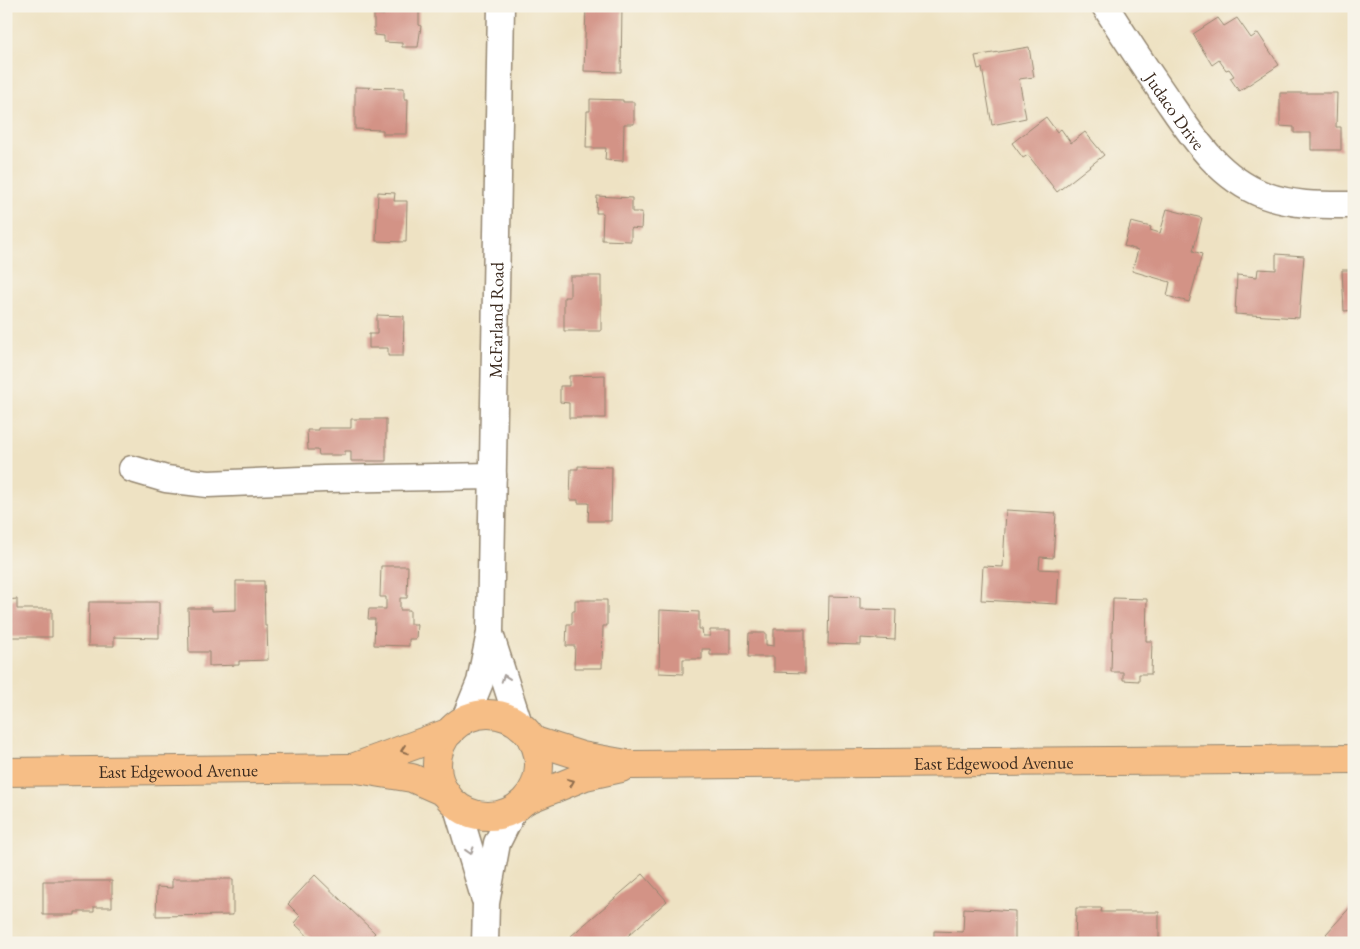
<svg xmlns="http://www.w3.org/2000/svg" width="1360" height="949" font-family="'EB Garamond',serif">
<style>
.building{fill:#d39386}
.lines{fill:none;stroke-linecap:round;stroke-linejoin:round}
.minor-casing{stroke:#948670;stroke-width:29}
.major-casing{stroke:#948670;stroke-width:30}
.minor{stroke:#fff;stroke-width:26}
.major{stroke:#f6be86;stroke-width:28}
.oneway{stroke:#a79f9a}
.oneway2{stroke:#8f6d4d}
.labels{text-anchor:middle;dominant-baseline:central;stroke-width:4;stroke-linejoin:round;paint-order:stroke}
.street-label{font-size:18px;fill:#3b2a1e;stroke:#f7f3e8}
</style>
<rect width="100%" height="100%" fill="#f7f3e8"/>
<filter id="ink" filterUnits="userSpaceOnUse"><feTurbulence type="fractalNoise" baseFrequency=".02" numOctaves="2"/><feDisplacementMap in="SourceGraphic" scale="10" xChannelSelector="R" yChannelSelector="G"/><feConvolveMatrix kernelMatrix="1 2 1 2 8 2 1 2 1" color-interpolation-filters="sRGB"/></filter>
<filter id="wash" filterUnits="userSpaceOnUse"><feTurbulence type="fractalNoise" baseFrequency=".0096" numOctaves="4" result="noise"/><feDisplacementMap in="SourceGraphic" scale="20" xChannelSelector="R" yChannelSelector="G"/><feGaussianBlur stdDeviation="1.12" result="paint"/><feColorMatrix in="noise" values="0 0 0 0 0 0 0 0 0 0 0 0 0 0 0 0 0 1.4 0 .05"/><feComposite in="paint" operator="in"/></filter>
<g filter="url(#wash)">
<rect width="100%" height="100%" fill="#eee2c3"/>
<g id="blocks">
<!-- building -->
<g class="building">
<path d="M385,6h34v19l2,1 -3,21h-16v-4l-18,-1v-6l-10,-1v-21l10,1z"/>
<path d="M586,6h36l-1,66 -37,-1z"/>
<path d="M1218,18l6,8 13,-8 14,20 7,-5 21,32 -40,26 -9,-13 4,-2 -5,-7 -3,1 -7,-10 -7,5 -19,-31z"/>
<path d="M1029,47l5,30 -15,2 7,39 -34,7 -10,-57 -4,1 -3,-13z"/>
<path d="M355,87l49,1v11h4l-1,35h-24v-4l-28,-1z"/>
<path d="M1280,93h57l-1,34h5v23h-30v-17h-17v-6l-14,-1z"/>
<path d="M590,99l33,1v2h11v22h-10l-1,37 -18,-1 1,-12h-20l1,-37h3z"/>
<path d="M1046,117l11,15 4,-3 10,14 14,-11 19,23 -47,37 -29,-37 -5,3 -11,-15z"/>
<path d="M378,192l17,1 -1,8h13l-1,41 -30,-1z"/>
<path d="M597,196l35,2v14h10l-1,17 -10,-1v13l-29,-1 1,-27h-7z"/>
<path d="M1167,209l35,9 -9,33 9,3 -13,48 -22,-6 3,-14 -38,-11 6,-21 -14,-4 7,-24 20,5 -1,3 10,3z"/>
<path d="M1276,254l28,2 -5,62 -64,-4 2,-39 20,2 1,-8 18,1z"/>
<path d="M1342,270h12v40l-10,1z"/>
<path d="M570,276h31v55h-37v-34h6z"/>
<path d="M377,315l27,1 -1,40h-15v-8h-19v-14h8z"/>
<path d="M605,375v43h-36v-15l-9,-1v-16h9v-10z"/>
<path d="M351,419h35v42h-35v-10h-6v4h-26l-1,-5h-10l-1,-20h11v-2h33z"/>
<path d="M578,466l34,1 -1,54h-23l1,-18h-11v-3h-8l1,-31h7z"/>
<path d="M1006,510l50,3 -3,45 -13,-1 -1,12 20,1 -2,34 -76,-4 2,-34 20,1z"/>
<path d="M381,566h27l-1,32h-7v12h10v14h7l-1,15h-7v7l-35,-1 1,-26h-7l1,-10h17v-12h-6z"/>
<path d="M236,581h28l1,45h2l1,34 -29,1v4l-30,1v-14h-20l-1,-44h24v3l24,-1z"/>
<path d="M829,596l31,1v12l36,1 -1,30 -34,-2v7l-33,-1z"/>
<path d="M1113,598l34,1 -1,42h6l-1,33h-12v7l-16,-1v-8h-12z"/>
<path d="M17,599v10h35v28h-46v-37z"/>
<path d="M575,600h32v26h-4l-1,42h-28l1,-22h-9l1,-22h5v-13h3z"/>
<path d="M89,602h70v36l-45,-1v9h-26z"/>
<path d="M660,610l39,2v17h3l1,7h7v-6h20v25h-20v-6h-8v10h-19v15l-24,-1z"/>
<path d="M774,629h31v44l-31,-1v-15h-26l1,-24h17v12l8,1z"/>
<path d="M643,874l24,27 -47,42h-43l-6,-7z"/>
<path d="M315,875l60,58 -9,10h-38l-4,-4 -4,4h-5l-21,-20 6,-7 -12,-12z"/>
<path d="M172,879h61v36l-77,1 1,-29 15,1z"/>
<path d="M43,881h69v26h-18v5h-19v3h-32z"/>
<path d="M1354,903v40h-18l-10,-9z"/>
<path d="M964,908l51,3v32h-81v-12l29,1z"/>
<path d="M1076,908h26l-1,4h58v31h-84z"/>
</g>
</g>
</g>
<g filter="url(#ink)">
<use href="#blocks" fill-opacity="0" stroke="#948670" stroke-width="1"/>
<g class="lines">
<defs>
<g id="minor">
<path id="s1" d="M1105,6c19,30 39,60 59,89 27,39 53,82 100,100 30,11 59,10 90,10"/>
<path d="M132,469l34,10 42,5 116,-5 169,-3"/>
<path d="M490,634l29,90"/>
<path id="s2" d="M464,721l16,-39 10,-49 11,-627"/>
<path d="M456,804l28,93"/>
<path d="M485,943l1,-40 11,-60 17,-34"/>
</g>
<g id="major">
<circle cx="488" cy="765" r="51"/>
<path id="s3" d="M532,740l50,16 50,9 722,-6"/>
<path d="M355,767l95,-35"/>
<path id="s4" d="M6,772l345,-4 61,10 34,15"/>
<path d="M526,800l59,-24 36,-8"/>
</g>
</defs>
<!-- minor casing -->
<use href="#minor" class="minor-casing"/>
<!-- major casing -->
<use href="#major" class="major-casing"/>
<!-- minor -->
<use href="#minor" class="minor"/>
<!-- major -->
<use href="#major" class="major"/>
</g>
<!-- one-way arrows -->
<defs><path id="oneway-chevron" d="M-2-3.5L2.5 0L-2 3.5" fill="none" stroke-width="1.6" stroke-linecap="round" stroke-linejoin="round" transform="scale(1.25)"/></defs>
<g class="oneway">
<use href="#oneway-chevron" transform="translate(505 678) rotate(-109)"/>
<use href="#oneway-chevron" transform="translate(470 851) rotate(73)"/>
</g>
<g class="oneway2">
<use href="#oneway-chevron" transform="translate(404 750) rotate(161)"/>
<use href="#oneway-chevron" transform="translate(571 782) rotate(-22)"/>
</g>
</g>
<g class="labels">
<!-- street labels -->
<g class="street-label">
<text stroke="none"><textPath href="#s1" startOffset="126">Judaco Drive</textPath></text>
<text stroke="none"><textPath href="#s2" startOffset="405">McFarland Road</textPath></text>
<text stroke="none"><textPath href="#s3" startOffset="465">East Edgewood Avenue</textPath></text>
<text stroke="none"><textPath href="#s4" startOffset="172">East Edgewood Avenue</textPath></text>
</g>
</g>
<!-- margin -->
<rect width="1360" height="949" fill="none" stroke="#f7f3e8" stroke-width="25"/>
</svg>
